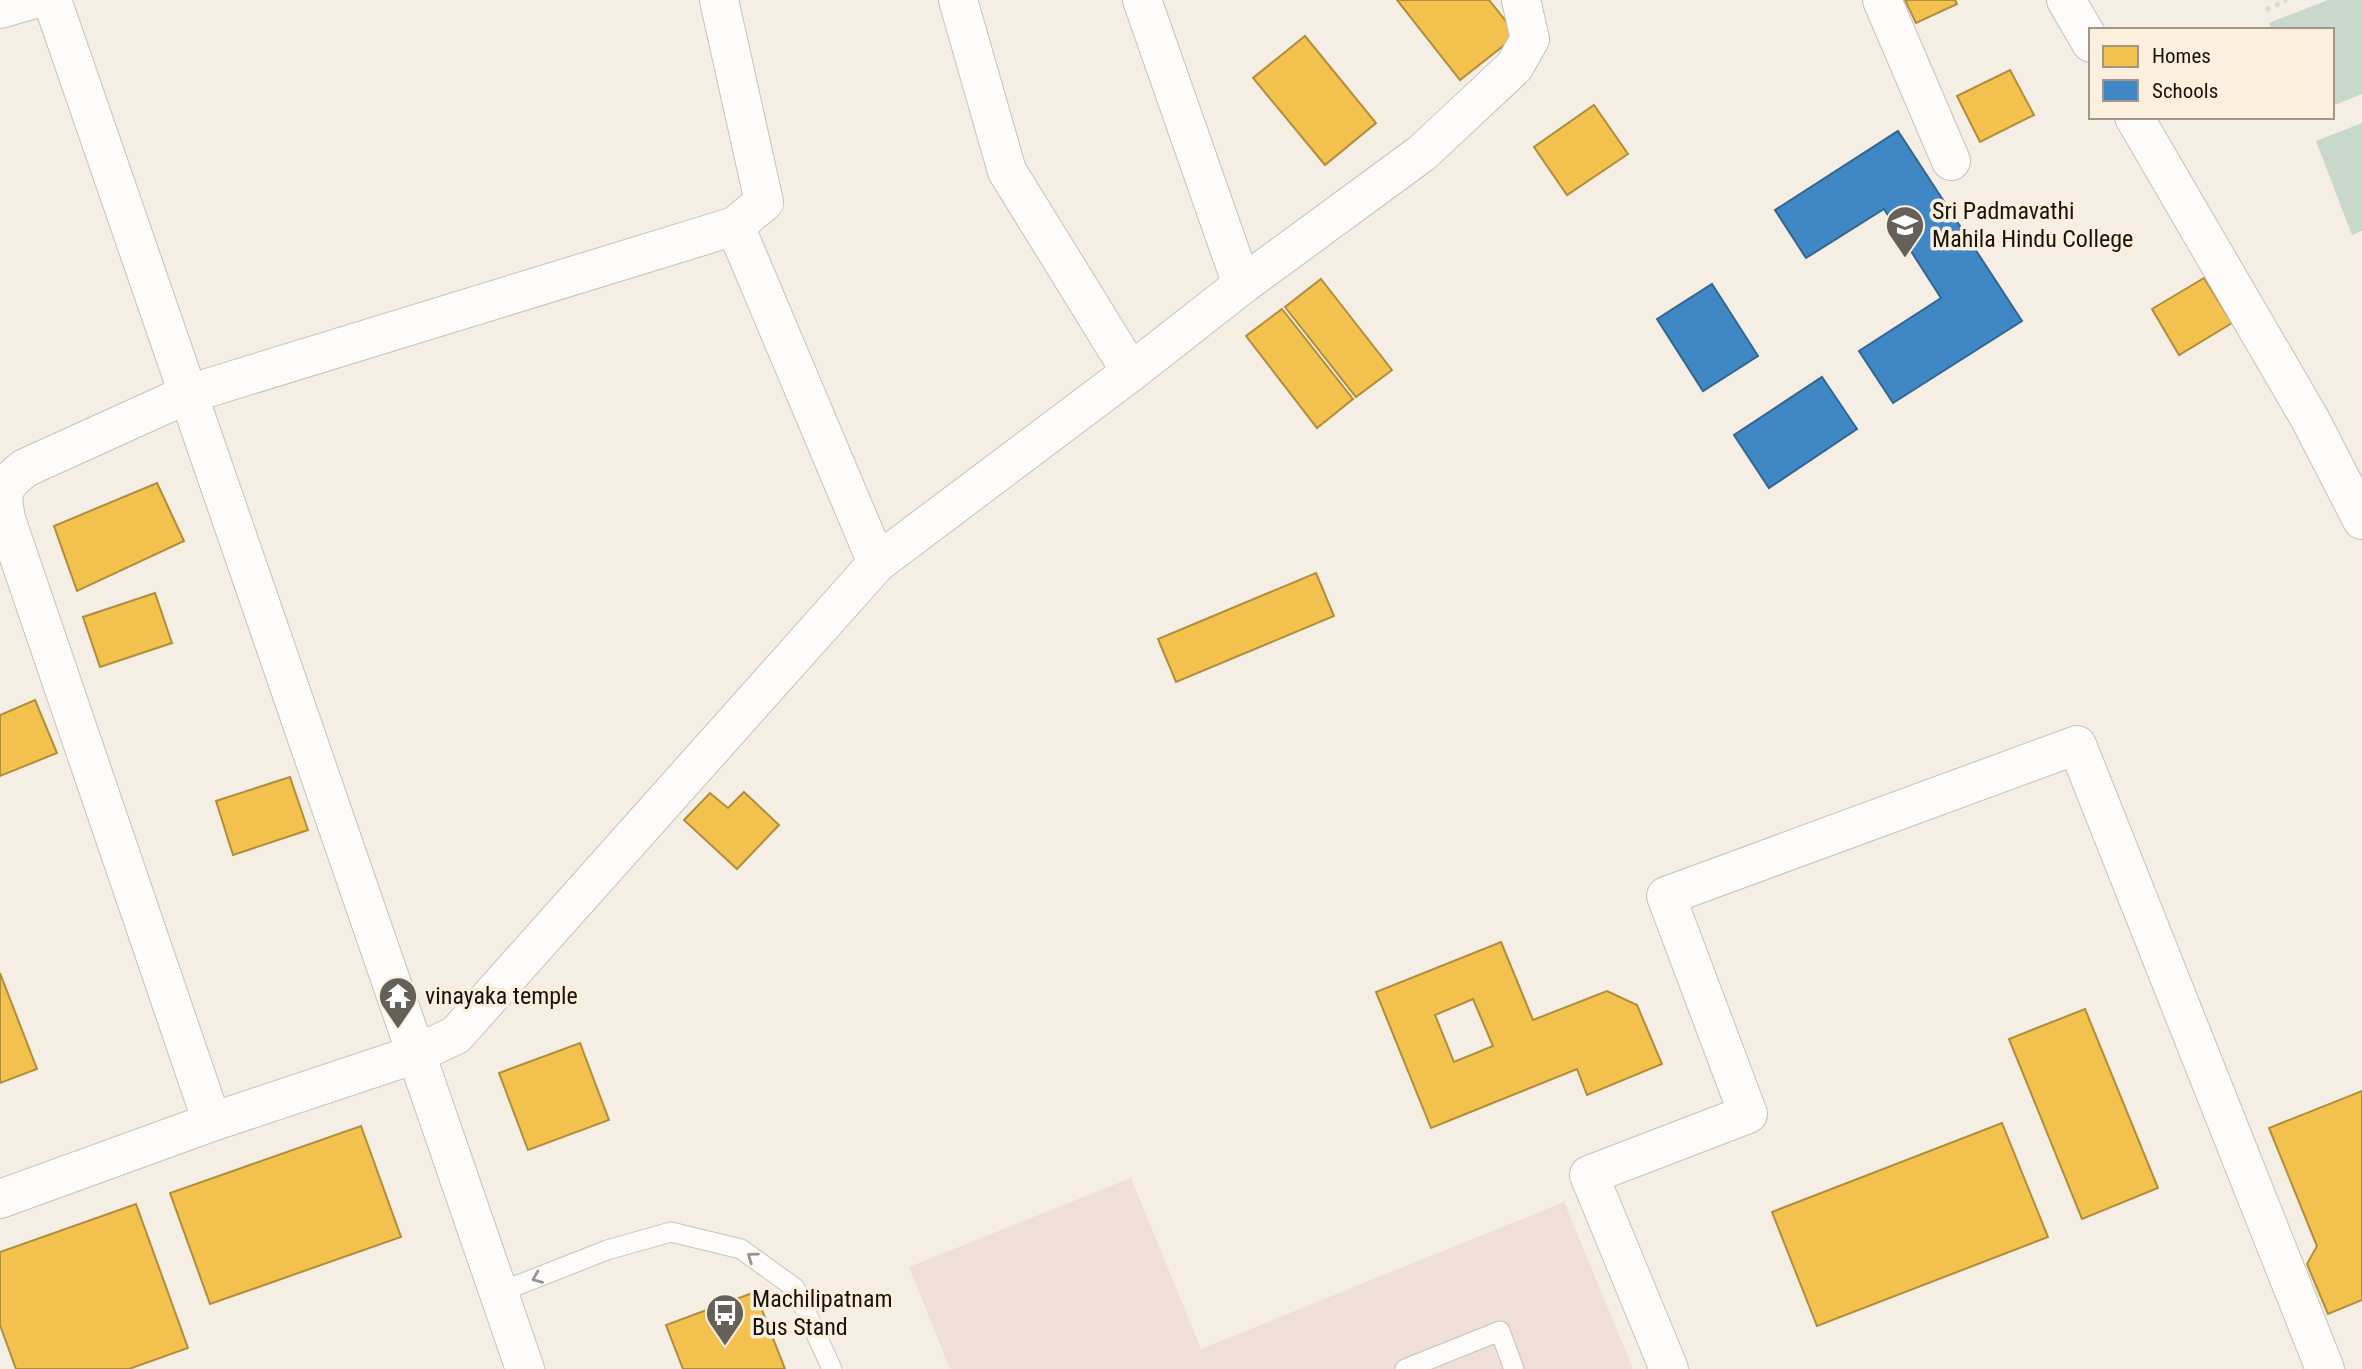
<svg xmlns="http://www.w3.org/2000/svg" width="2362" height="1369" font-family="'Roboto Condensed',sans-serif">
<style>
.industrial{fill:#efdfd6}
.green{fill:#c8d9cb}
.homes{fill:#f2c14e;stroke:#b08d3a;stroke-width:2;fill-rule:evenodd}
.schools{fill:#3f88c5;stroke:#33658e;stroke-width:2}
.lines{fill:none;stroke-linecap:round;stroke-linejoin:round}
.service-casing{stroke:#c6c0b9;stroke-width:21}
.minor-casing{stroke:#c6c0b9;stroke-width:40}
.path{stroke:#dbd9d6;stroke-width:4.5;stroke-dasharray:5 5;stroke-linecap:butt}
.service{stroke:#fefcfb;stroke-width:19}
.minor{stroke:#fefcfb;stroke-width:38}
.oneway{stroke:#96938f}
.labels{text-anchor:middle;dominant-baseline:central;stroke-width:7;stroke-linejoin:round;paint-order:stroke}
.poi-label{font-size:24px;fill:#17130c;stroke:#fcefdd;text-anchor:start}
</style>
<rect width="100%" height="100%" fill="#f5eee4"/>
<!-- industrial -->
<path class="industrial" d="M1131 1178 1201 1349 1564 1202 1633 1369H950L909 1267Z"/>
<!-- green -->
<g class="green">
<path d="M2328 0H2362V94L2332 106V30H2272L2269 23Z"/>
<path d="M2362 123V231L2352 235 2316 141Z"/>
</g>
<!-- homes -->
<g class="homes">
<path d="M1397 0H1489L1517 35 1460 80Z"/>
<path d="M1905 0H1955L1957 4 1916 23Z"/>
<path d="M1305 36 1376 123 1325 165 1253 78Z"/>
<path d="M2010 70 2034 115 1980 142 1957 96Z"/>
<path d="M1594 105 1628 154 1567 195 1534 147Z"/>
<path d="M2204 278 2232 323 2179 355 2152 309Z"/>
<path d="M1321 279 1392 370 1356 397 1285 307Z"/>
<path d="M1282 309 1353 399 1317 428 1246 336Z"/>
<path d="M157 483 184 541 77 591 54 526Z"/>
<path d="M1316 573 1334 616 1176 682 1158 639Z"/>
<path d="M155 593 172 643 100 667 83 617Z"/>
<path d="M35 700 57 753 0 776V715Z"/>
<path d="M290 777 308 830 233 855 216 801Z"/>
<path d="M744 792 779 825 737 869 684 820 710 793 728 808Z"/>
<path d="M1501 942 1533 1020 1607 991 1637 1005 1662 1064 1587 1095 1577 1069 1431 1128 1376 992ZM1473 999 1493 1046 1454 1062 1435 1015Z"/>
<path d="M0 973 37 1069 0 1083Z"/>
<path d="M2085 1009 2158 1188 2082 1219 2009 1039Z"/>
<path d="M580 1043 609 1120 528 1150 499 1073Z"/>
<path d="M2362 1091V1300L2328 1314 2307 1264 2317 1246 2269 1128Z"/>
<path d="M2002 1123 2048 1237 1817 1326 1772 1212Z"/>
<path d="M361 1126 401 1237 210 1304 170 1193Z"/>
<path d="M136 1204 188 1348 129 1369H16L0 1325V1252Z"/>
<path d="M755 1292 785 1369H683L666 1325Z"/>
</g>
<!-- schools -->
<g class="schools">
<path d="M1898 131 2022 321 1893 403 1859 351 1941 298 1884 209 1806 258 1775 210Z"/>
<path d="M1712 284 1758 356 1703 391 1657 319Z"/>
<path d="M1822 377 1857 429 1769 488 1734 435Z"/>
</g>
<g class="lines">
<!-- service casing -->
<g class="service-casing">
<g id="service">
<path d="M498 1293 607 1250 671 1232 741 1249 795 1288 832 1369"/>
<path d="M1405 1369 1500 1331 1514 1369"/>
</g>
</g>
<!-- minor casing -->
<g class="minor-casing">
<g id="minor">
<path d="M52 0 525 1369"/>
<path d="M719 0 764 202 735 226"/>
<path d="M958 0 1007 171 1131 372"/>
<path d="M1142 0 1242 285"/>
<path d="M1882 0 1951 161"/>
<path d="M2066 0 2091 43"/>
<path d="M0 9 31 0"/>
<path d="M2134 117 2310 419 2362 520"/>
<path d="M877 563 1131 372 1242 285 1422 153 1514 67 1530 39 1521 0"/>
<path d="M0 1199 212 1122 416 1054 456 1035 877 563 735 226 188 394 25 468C2 486 1 491 6 519L212 1122"/>
<path d="M1669 1369 1589 1175 1748 1114 1666 896 2077 745 2325 1369"/>
</g>
</g>
<!-- path -->
<path class="path" d="M2266 10 2287 0"/>
<!-- service -->
<use href="#service" class="service"/>
<!-- minor -->
<use href="#minor" class="minor"/>
</g>
<!-- one-way arrows -->
<defs><path id="oneway-chevron" d="M-2-3.5L2.5 0L-2 3.5" fill="none" stroke-width="1.6" stroke-linecap="round" stroke-linejoin="round" transform="scale(1.75)"/></defs>
<g class="oneway">
<use href="#oneway-chevron" transform="translate(752 1257) rotate(-144)"/>
<use href="#oneway-chevron" transform="translate(537 1278) rotate(158)"/>
</g>
<!-- icons -->
<defs>
<g id="university-pin" transform="scale(2.0125)"><path d="M0 17L-7.5 6A9.5 9.5 0 1 1 7.5 6Z" fill="#656058" stroke="#fcefdd"/><path d="M0-5L7-2L0 1L-7-2ZM-4 1L0 2.5L4 1V4Q0 6-4 4Z" fill="#fff"/></g>
<g id="temple-pin" transform="scale(2.0125)"><path d="M0 17L-7.5 6A9.5 9.5 0 1 1 7.5 6Z" fill="#656058" stroke="#fcefdd"/><path d="M0-6L5-2H3V0L6.5 2.5H4V6H1.5V3h-3V6H-4V2.5H-6.5L-3 0V-2H-5Z" fill="#fff"/></g>
<g id="bus-pin" transform="scale(2.0125)"><path d="M0 17L-7.5 6A9.5 9.5 0 1 1 7.5 6Z" fill="#656058" stroke="#fcefdd"/><path d="M-5-6H5V4H4V6H2V4H-2V6H-4V4H-5ZM-3.5-4V0h7V-4ZM-3.5 1.2v1.5H-2V1.2ZM2 1.2v1.5H3.5V1.2Z" fill="#fff"/></g>
</defs>
<g fill-rule="evenodd">
<use href="#university-pin" x="1905" y="225"/>
<use href="#temple-pin" x="398" y="996"/>
<use href="#bus-pin" x="725" y="1313"/>
</g>
<g class="labels">
<!-- poi labels -->
<g class="poi-label">
<text x="1932" y="211">Sri Padmavathi<tspan x="1932" dy="28">Mahila Hindu College</tspan></text>
<text x="425" y="996">vinayaka temple</text>
<text x="752" y="1299">Machilipatnam<tspan x="752" dy="28">Bus Stand</tspan></text>
</g>
</g>
<!-- legend -->
<rect x="2089" y="28" width="245" height="91" fill="#fcefdd" stroke="#a09789" stroke-width="2"/>
<rect x="2103" y="46" width="35" height="21" fill="#f2c14e" stroke="#a09789" stroke-width="2"/>
<text x="2152" y="63" font-size="21" fill="#17130c">Homes</text>
<rect x="2103" y="80" width="35" height="21" fill="#3f88c5" stroke="#a09789" stroke-width="2"/>
<text x="2152" y="98" font-size="21" fill="#17130c">Schools</text>
</svg>
